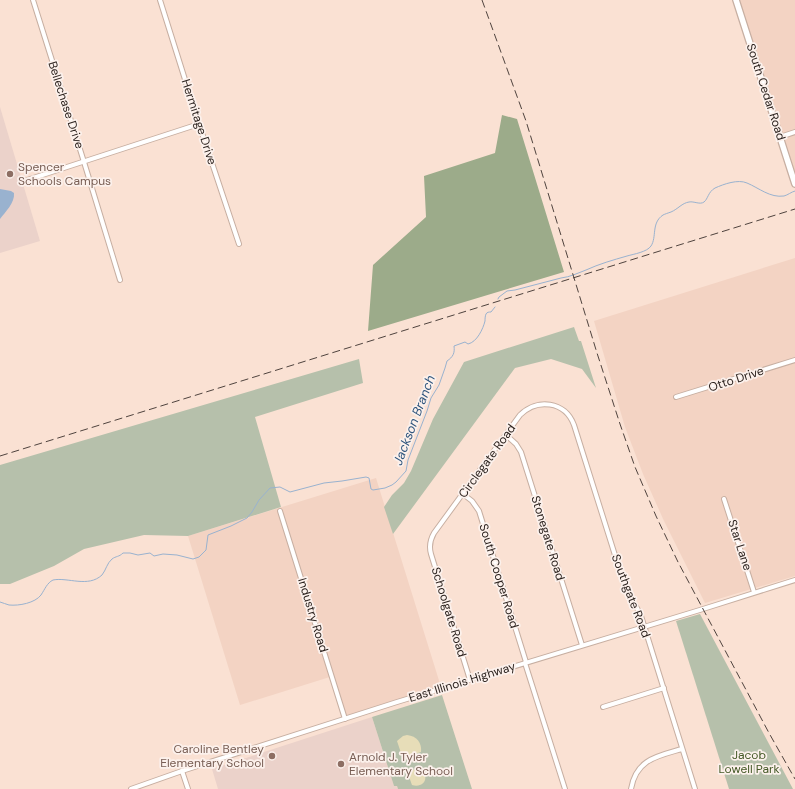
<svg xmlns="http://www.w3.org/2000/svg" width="795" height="789" font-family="'DM Sans',sans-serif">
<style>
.built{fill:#f3d3c3}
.education{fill:#ebd2ca}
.green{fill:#b6c0ab}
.forest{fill:#9cab8a}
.sand{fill:#e7ddb8}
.water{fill:#99b2cf}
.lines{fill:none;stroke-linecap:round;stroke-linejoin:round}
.stream{stroke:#99b2cf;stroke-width:1}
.minor-casing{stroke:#c7afa2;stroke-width:6}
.secondary-casing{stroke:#c7afa2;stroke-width:8}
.minor{stroke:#fff;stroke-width:4}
.secondary{stroke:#fff;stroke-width:5.5}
.rail{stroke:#4f433e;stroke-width:1;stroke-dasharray:8 4;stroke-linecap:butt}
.education-dot{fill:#8d6e63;stroke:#fcf1ec;stroke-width:1.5}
.labels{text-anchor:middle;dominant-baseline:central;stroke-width:3.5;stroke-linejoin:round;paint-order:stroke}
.street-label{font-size:12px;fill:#2c231f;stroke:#fcf1ec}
.education-label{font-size:12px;fill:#785e54;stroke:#fcf1ec;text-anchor:start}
.park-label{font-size:12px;fill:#445926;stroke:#fcf1ec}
.water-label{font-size:13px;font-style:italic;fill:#2f557d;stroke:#fcf1ec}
</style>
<rect width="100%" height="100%" fill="#fae1d3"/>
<!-- built -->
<g class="built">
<path d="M739 0H795V173Z"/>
<path d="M795 258V576L705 603 664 521 643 474 625 427 594 321Z"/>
<path d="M376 478 441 687 346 717 333 676 240 705 188 536Z"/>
</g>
<!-- education -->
<g class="education">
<path d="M0 107 40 241 0 253Z"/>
<path d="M372 717 394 786H397L398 789H218L212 769Z"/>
</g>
<!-- green -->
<g class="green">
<path d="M574 327 579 341H581L596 388 582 369 551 359 515 368 393 534 384 507 392 495 404 483 411 471 433 419 464 362Z"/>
<path d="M359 359 363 383 255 417 281 507 188 536 144 535 84 549 54 566 10 584H0V465Z"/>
<path d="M700 614 793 789H729L676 621Z"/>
<path d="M442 695 472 789H398L397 786H394L372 717Z"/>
</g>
<!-- forest -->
<path class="forest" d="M502 115 517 119 564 272 368 331 373 265 426 217 424 176 495 153Z"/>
<!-- sand -->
<g class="sand">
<path d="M407 735C417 736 422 743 421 752L406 757 402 756 397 741 403 736Z"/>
<path d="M417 768C431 773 426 789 412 785L408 774 409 772Z"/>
</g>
<!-- water -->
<path class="water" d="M0 189 11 191 14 193C15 203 5 212 0 219Z"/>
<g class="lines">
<!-- stream -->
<g class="stream">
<path d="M498 299 499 297 507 291 515 290 561 278C570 277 578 273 586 270 599 264 613 260 627 256 634 254 647 252 651 246 657 237 651 223 663 215 665 214 668 213 671 212 678 209 682 203 689 202 694 201 700 205 704 202 708 199 708 192 715 188 724 184 738 179 747 183 759 188 770 198 784 196 788 195 791 192 795 191"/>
<path d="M0 602C3 603 6 604 9 605 19 606 35 603 41 595 45 589 47 583 53 580 68 577 88 588 102 575 106 570 107 563 112 559 116 556 119 557 123 553H130L138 555 150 553 154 556 163 554 177 555 193 559 199 557 206 550 208 535 231 526 247 518 252 512 259 500 270 488 280 487 290 492 324 483 342 481 366 477 369 478 371 489 373 490 385 488 392 485 396 482 406 471 408 460 427 411 431 398 439 385 445 368 447 361C453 357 455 353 454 346L465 342 468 344C477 342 483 329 485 321 485 320 485 316 486 314 487 312 489 312 491 312L495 307"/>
</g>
<!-- minor casing -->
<g class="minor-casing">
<g id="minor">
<path d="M33 0 84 162 120 280"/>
<path d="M160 0 199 124 239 244"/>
<path d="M780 137 795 132"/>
<path d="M27 180 199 124"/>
<path d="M676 397 795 360"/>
<path d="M506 435 516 444 521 452 582 645"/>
<path d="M463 494 472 501 479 511 526 662"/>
<path d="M724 499 754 592"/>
<path d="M280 511 345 719"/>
<path d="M525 663 565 789"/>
<path d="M470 680 431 554C429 547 430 540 434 533L520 415C537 398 565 401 574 425L625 587C629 598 637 606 641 616L695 789"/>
<path d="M603 707 664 688"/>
<path d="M182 771 188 789"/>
<path d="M131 789 182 771 397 702 703 609 795 580"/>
<path d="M631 789C636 759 658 756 682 749"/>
</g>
</g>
<!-- secondary casing -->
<g class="secondary-casing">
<path id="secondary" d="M736 0 795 184"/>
</g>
<!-- minor -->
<use href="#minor" class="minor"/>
<!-- secondary -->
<use href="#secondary" class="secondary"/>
<!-- rail -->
<g class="rail">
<path d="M482 0 526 121 597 353 620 424 635 467 656 516 678 562 769 733 795 779"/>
<path d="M0 456 795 209"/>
</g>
</g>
<!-- markers -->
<g class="education-dot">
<circle cx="10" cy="174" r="4"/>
<circle cx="272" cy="756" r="4"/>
<circle cx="341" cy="764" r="4"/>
</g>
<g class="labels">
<!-- street labels -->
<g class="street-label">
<text transform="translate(766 92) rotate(72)">South Cedar Road</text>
<text transform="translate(66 105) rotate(72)">Bellechase Drive</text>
<text transform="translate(199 122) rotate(72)">Hermitage Drive</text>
<text transform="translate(736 379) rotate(-18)">Otto Drive</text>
<text transform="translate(487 461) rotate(-54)">Circlegate Road</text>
<text transform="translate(548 538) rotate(73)">Stonegate Road</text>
<text transform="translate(740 545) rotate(72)">Star Lane</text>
<text transform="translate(499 576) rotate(73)">South Cooper Road</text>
<text transform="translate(631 596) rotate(69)">Southgate Road</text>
<text transform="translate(449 612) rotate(73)">Schoolgate Road</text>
<text transform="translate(313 615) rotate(73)">Industry Road</text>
<text transform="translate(462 682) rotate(-17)">East Illinois Highway</text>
</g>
<!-- education labels -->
<g class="education-label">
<text x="18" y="167">Spencer<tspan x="18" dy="14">Schools Campus</tspan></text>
<text x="264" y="749" text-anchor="end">Caroline Bentley<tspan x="264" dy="14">Elementary School</tspan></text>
<text x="349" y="757">Arnold J. Tyler<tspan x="349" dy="14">Elementary School</tspan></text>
</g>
<!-- park labels -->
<g class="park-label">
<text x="749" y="755">Jacob<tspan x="749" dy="14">Lowell Park</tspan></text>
</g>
<!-- water labels -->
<g class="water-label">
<text transform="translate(414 420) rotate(-69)">Jackson Branch</text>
</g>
</g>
</svg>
